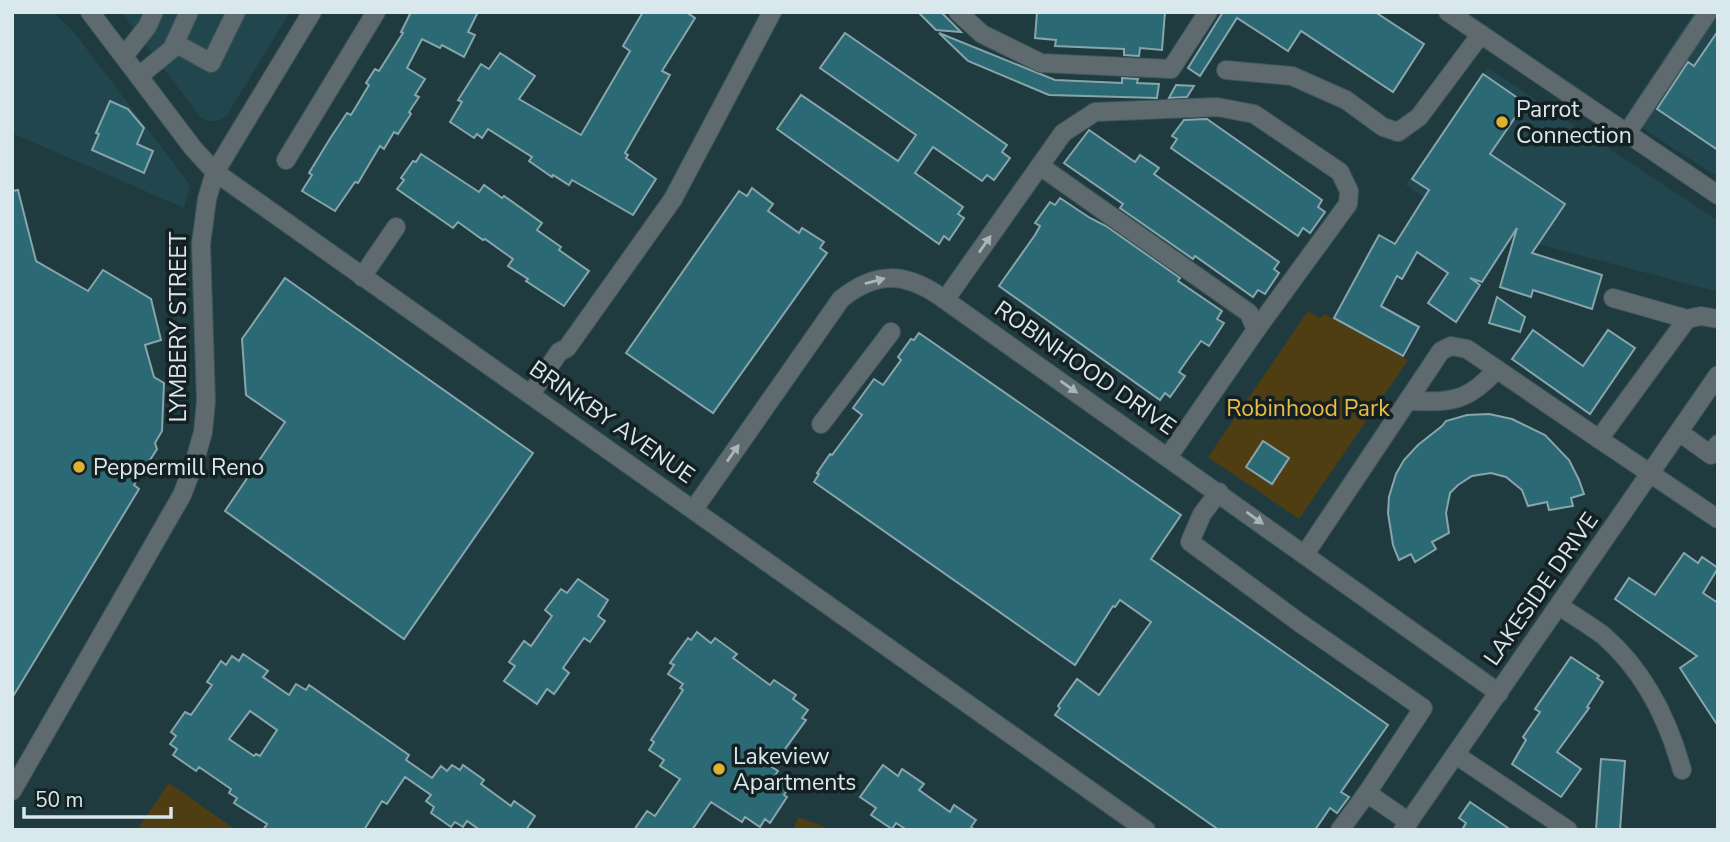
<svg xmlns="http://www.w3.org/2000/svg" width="1730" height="842" font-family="'Nunito Sans',sans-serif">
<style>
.built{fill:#21464d}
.green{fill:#4e3e12}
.building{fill:#2b6974;stroke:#87a5ab;stroke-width:2;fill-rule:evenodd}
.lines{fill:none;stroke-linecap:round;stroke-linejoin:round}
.minor-casing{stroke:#3d575c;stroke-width:20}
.minor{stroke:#5e6a6d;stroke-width:18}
.oneway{fill:#a8b6b9}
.poi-dot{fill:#dcb233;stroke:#142022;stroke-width:2.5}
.labels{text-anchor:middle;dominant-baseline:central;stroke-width:7;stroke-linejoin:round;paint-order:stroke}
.poi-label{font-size:23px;fill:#d9e8ec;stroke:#142022;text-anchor:start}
.street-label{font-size:23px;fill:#d9e8ec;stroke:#142022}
.park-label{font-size:23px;fill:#e6bd49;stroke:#142022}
</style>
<rect width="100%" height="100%" fill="#1f3b40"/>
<!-- built -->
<g class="built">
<path d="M12 12H53L73 31 190 185 184 208 12 133Z"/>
<path d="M121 12H290L227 115 218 121H208L200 117Z"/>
<path d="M1694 12H1718V177L1625 117Z"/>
<path d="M1488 68 1718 221V292L1545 246 1477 235 1406 185Z"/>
</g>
<!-- green -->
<g class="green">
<path d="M1308 311 1320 318 1324 314 1408 360 1299 519 1208 457Z"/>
<path d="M169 783 236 830H137Z"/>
<path d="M798 817 823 826 825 830H793Z"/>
</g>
<!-- building -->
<g class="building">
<path d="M411 12H478L468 32 475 35 464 57 442 45 440 48 422 39 407 68 425 79 415 95 419 97 409 112 411 114 398 134 394 132 384 149 380 146 358 183 355 182 335 211 302 191 312 175 309 173 331 137 347 113 351 115 369 85 366 83 375 69 379 71 403 33 401 32Z"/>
<path d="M643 12H686L695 18 662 71 670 75 625 153 628 155 626 158 656 179 633 215 572 180 569 185 553 175 552 177 529 161 532 157 488 129 482 138 477 134 474 138 450 122 462 102 458 100 481 64 489 69 500 53 535 76 519 99 581 135 630 51 623 46Z"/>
<path d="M918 12H941L961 32 936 30Z"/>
<path d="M1037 12H1165L1162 50 1140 48 1139 56 1124 55V49L1055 46 1056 40 1035 38Z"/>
<path d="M1223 12H1375L1424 44 1393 92 1301 31 1288 51 1237 18 1200 76 1188 68Z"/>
<path d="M1718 31V150L1657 109 1688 62 1694 66Z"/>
<path d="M845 33 1007 145 1002 152 1010 158 994 180 987 175 982 181 933 147 915 173 963 207 958 214 964 218 949 240 944 236 939 244 777 129 801 95 898 161 916 135 820 68Z"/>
<path d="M939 33 1055 80 1122 83V78L1138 79 1137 83 1159 84 1157 98 1049 95 968 61Z"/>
<path d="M1483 74 1525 103 1490 154 1565 204 1532 253 1602 275 1592 309 1533 290 1531 297 1500 287 1517 228 1482 282 1470 278 1480 285 1456 322 1428 303 1448 273 1417 252 1402 279 1397 276 1381 306 1419 327 1403 356 1334 318 1379 235 1395 244 1429 190 1412 179Z"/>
<path d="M1176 85 1194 86 1187 97 1169 98Z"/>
<path d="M110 101 128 109 144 128 137 144 153 151 144 173 92 150 99 134 96 133Z"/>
<path d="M1207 119 1322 200 1318 207 1325 212 1310 233 1303 228 1298 236 1171 148 1177 139 1172 136 1184 120Z"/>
<path d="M1089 130 1135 162 1140 155 1159 168 1154 174 1279 262 1274 269 1279 273 1265 294 1258 290 1253 297 1195 256 1193 259 1120 208 1123 204 1064 163Z"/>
<path d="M421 154 479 192 484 185 502 198 504 196 542 223 537 230 561 247 559 250 589 271 564 306 526 281 528 279 508 266 513 259 485 239 483 240 458 222 453 228 397 189 404 180 401 178 413 161 416 162Z"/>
<path d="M752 188 773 204 768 211 799 233 802 228 824 242 820 248 827 253 713 413 626 353 739 191 747 196Z"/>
<path d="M18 190 36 261 88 291 103 270 151 299 161 340 145 345 154 377 164 383 162 431 155 443 157 449 134 485 139 489 12 698V191Z"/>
<path d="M1060 198 1090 218 1106 226 1180 278 1178 281 1222 311 1217 319 1224 323 1209 346 1201 341 1188 359 1179 372 1185 376 1170 397 1165 393 1160 400 999 286 1035 235 1040 226 1035 223 1050 202 1055 205Z"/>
<path d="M285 278 533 453 404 639 225 511 285 422 246 395 242 339Z"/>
<path d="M1497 297 1525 317 1520 332 1489 323Z"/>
<path d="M1533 330 1583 366 1608 330 1635 348 1590 414 1512 359Z"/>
<path d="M919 333 1181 515 1151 559 1388 725 1341 792 1349 797 1337 813 1330 808 1315 830H1219L1055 715 1060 708 1058 706 1077 679 1099 695 1151 622 1120 600 1115 607 1113 606 1075 665 814 482 819 474 817 473 830 454 832 455 862 415 853 408 874 379 883 385 901 360 898 357 911 339 914 340Z"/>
<path d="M1489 414 1512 419 1545 435 1569 460 1579 480 1584 494 1571 498 1573 506 1549 510 1547 502 1528 506 1522 490 1506 477 1491 473 1472 476 1458 485 1450 493 1446 513 1449 533 1432 542 1436 549 1415 562 1411 554 1399 560 1393 545 1388 513 1389 497 1396 474 1404 460 1418 445 1442 426 1446 421 1467 415Z"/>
<path d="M1263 441 1289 458 1272 484 1246 467Z"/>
<path d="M1684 553 1698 563 1702 557 1718 568 1703 593 1718 603V726L1680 668 1697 656 1615 599 1629 578 1655 595Z"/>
<path d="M578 579 608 600 598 616 605 621 590 642 584 638 563 668 569 673 554 694 547 689 537 704 504 681 515 666 509 662 524 641 531 646 552 616 545 610 561 589 567 593Z"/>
<path d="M697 632 711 643 715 638 737 654 733 658 770 685 774 680 796 695 793 699 808 710 802 718 806 720 772 767 778 771 774 777 789 787 784 795 787 797 770 823 765 819 760 827 745 817 742 822 711 802 692 830H634L647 811 655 816 680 779 660 766 664 760 649 750 654 742 651 740 683 690 680 688 683 684 668 674 674 665 670 663 688 638 691 640Z"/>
<path d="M243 654 268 671 263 677 289 695 296 684 306 690 309 685 409 755 406 760 432 778 441 766 447 771 452 765 460 770 463 765 484 780 481 784 511 806 514 801 535 816 526 830H480L467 821 463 827 455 822 451 827 431 813 434 807 426 801 431 795 405 777 387 804 382 801 364 830H263L267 824 234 803 237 798 229 793 231 789 199 767 196 771 173 755 177 749 170 744 176 736 171 732 185 712 191 715 212 685 207 682 221 661 226 665 232 656 239 661ZM250 711 277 730 260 756 256 754 254 756 229 739Z"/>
<path d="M1571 657 1599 676 1597 678 1603 682 1587 707 1589 708 1557 752 1581 769 1561 797 1512 764 1526 740 1523 737 1540 712 1535 709Z"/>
<path d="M1601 759 1625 761 1620 830H1596Z"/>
<path d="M883 765 898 776 902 769 924 784 919 790 950 812 954 805 976 820 971 827 975 830H907L896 823 892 829 871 815 876 808 860 797Z"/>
<path d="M1470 802 1511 830H1462L1466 823 1459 818Z"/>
</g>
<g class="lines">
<!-- minor casing -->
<g class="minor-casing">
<g id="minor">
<path d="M90 12 193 148 215 172 1146 830"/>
<path d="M958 12 982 34 1041 63 1171 69 1208 12"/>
<path d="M1448 12 1718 195"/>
<path d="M175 43 211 63 236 12"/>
<path d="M124 56 147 27 154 12"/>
<path d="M1226 70 1292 76 1346 100 1383 127 1398 132 1419 117 1481 34"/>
<path d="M139 76 172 49 189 12"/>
<path d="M1627 133 1708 12"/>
<path d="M286 160 376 12"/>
<path d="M1040 166 1249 313 1256 330 1168 457"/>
<path d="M362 277 396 227"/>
<path d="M1613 298 1687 319"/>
<path d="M945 300 1063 133 1095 112 1217 107 1254 114 1340 172 1349 191 1348 204 1256 330"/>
<path d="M1718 319 1701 316 1687 319 1599 439 1718 519"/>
<path d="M531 394 559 352 567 348 673 199 772 12"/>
<path d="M1408 401C1451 402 1467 403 1497 369"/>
<path d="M821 424 891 332"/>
<path d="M1679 432 1711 455 1718 444"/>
<path d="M1219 492 1202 514 1190 542 1300 623 1423 708 1367 793 1409 822"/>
<path d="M694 509 841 299C876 271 904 272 941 297L1499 693"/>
<path d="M1305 554 1441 351 1451 346 1467 349 1599 439"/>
<path d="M1559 606C1574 616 1590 625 1604 636 1644 671 1668 719 1682 770"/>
<path d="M1456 755 1568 830"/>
<path d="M12 791 182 495 194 464 203 432 206 401 201 244 207 199 215 172 312 12"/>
<path d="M1340 830 1367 793"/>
<path d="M1403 830 1718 375"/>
</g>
</g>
<!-- minor -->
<use href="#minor" class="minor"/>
</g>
<!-- one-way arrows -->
<defs><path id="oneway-solid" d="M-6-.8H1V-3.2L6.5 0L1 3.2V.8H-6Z" transform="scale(1.75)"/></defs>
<g class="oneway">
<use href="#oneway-solid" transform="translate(985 244) rotate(-55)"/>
<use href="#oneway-solid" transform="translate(875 281) rotate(-15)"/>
<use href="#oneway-solid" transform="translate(1069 387) rotate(35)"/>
<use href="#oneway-solid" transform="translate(733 453) rotate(-55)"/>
<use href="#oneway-solid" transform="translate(1255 518) rotate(36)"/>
</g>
<!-- markers -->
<g class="poi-dot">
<circle cx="1502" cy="122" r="7"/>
<circle cx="79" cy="467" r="7"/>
<circle cx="719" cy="769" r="7"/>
</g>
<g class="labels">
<!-- poi labels -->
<g class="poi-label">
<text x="1516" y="109">Parrot<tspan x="1516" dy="26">Connection</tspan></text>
<text x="93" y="467">Peppermill Reno</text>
<text x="733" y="756">Lakeview<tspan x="733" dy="26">Apartments</tspan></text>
</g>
<!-- street labels -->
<g class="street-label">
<text transform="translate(178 327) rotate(-90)">LYMBERY STREET</text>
<text transform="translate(1085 368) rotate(35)">ROBINHOOD DRIVE</text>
<text transform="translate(612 422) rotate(35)">BRINKBY AVENUE</text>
<text transform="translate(1541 589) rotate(-55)">LAKESIDE DRIVE</text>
</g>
<!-- park labels -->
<g class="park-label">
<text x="1308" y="408">Robinhood Park</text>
</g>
</g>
<!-- border -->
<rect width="1730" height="842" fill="none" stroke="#d9e8ec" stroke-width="28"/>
<!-- scale -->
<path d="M24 807v10h147v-10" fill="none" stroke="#d9e8ec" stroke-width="3.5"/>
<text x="35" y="807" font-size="21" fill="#d9e8ec" stroke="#142022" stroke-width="5" paint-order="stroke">50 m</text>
</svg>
